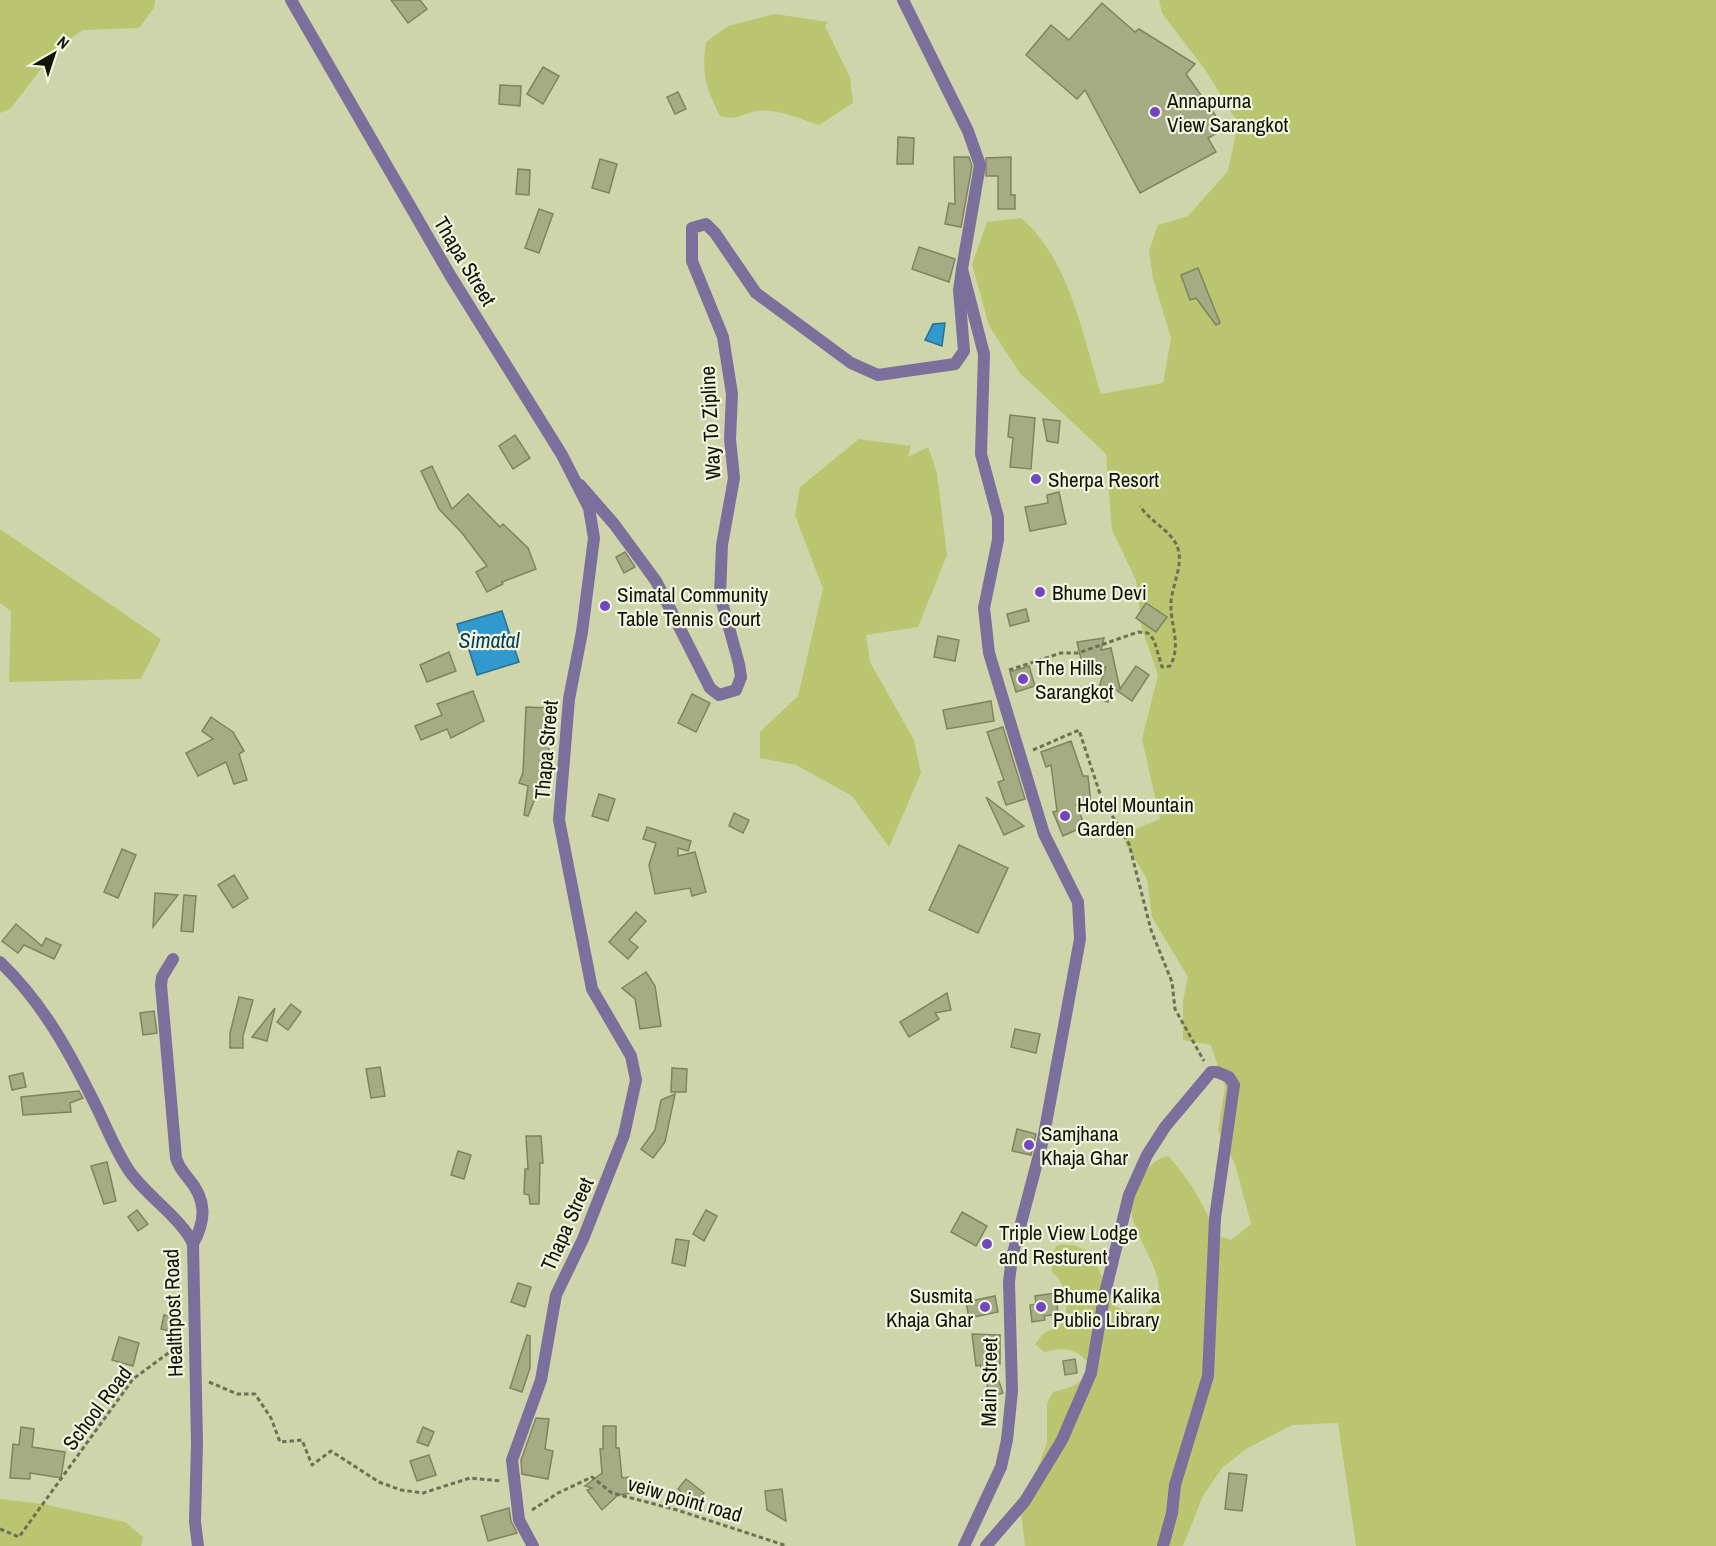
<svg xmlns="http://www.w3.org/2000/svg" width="1716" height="1546" font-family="'Archivo Narrow',sans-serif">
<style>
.green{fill:#bac570}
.water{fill:#3199cd;stroke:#287191;stroke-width:1.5}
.building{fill:#a5ab82;stroke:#7e845d;stroke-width:1.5}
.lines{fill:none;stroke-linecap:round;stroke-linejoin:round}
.path{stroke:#6c7054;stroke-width:3;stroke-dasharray:4.5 3;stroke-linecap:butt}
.minor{stroke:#7b709c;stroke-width:12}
.tertiary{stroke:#7b709c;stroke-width:12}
.poi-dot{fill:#7047bf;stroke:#f0f4df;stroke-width:2}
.labels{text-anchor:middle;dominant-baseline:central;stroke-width:4.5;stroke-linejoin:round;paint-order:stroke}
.poi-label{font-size:21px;fill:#121405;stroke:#f0f4df;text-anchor:start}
.street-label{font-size:21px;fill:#121405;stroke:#f0f4df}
.water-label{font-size:22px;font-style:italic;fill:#003d58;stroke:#f0f4df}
</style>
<rect width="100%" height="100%" fill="#cfd5ab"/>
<!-- green -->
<g class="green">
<path d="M0 0H155L154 8 139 28 83 30 59 46 10 109 0 113Z"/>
<path d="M1159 0H1716V1546H1356L1338 1423 1292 1425 1246 1449 1222 1468 1203 1496 1183 1546H1025L1021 1512 1047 1443V1403L1053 1392C1072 1387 1084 1385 1089 1365 1078 1347 1064 1347 1044 1352L1035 1344 1043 1334 1066 1321C1066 1301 1068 1285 1052 1272L1051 1259 1056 1246C1096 1236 1101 1281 1115 1306L1141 1317C1187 1289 1129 1241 1131 1204 1131 1196 1138 1187 1141 1179 1148 1166 1154 1160 1168 1156 1193 1183 1202 1203 1217 1235L1231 1240 1251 1224 1235 1164 1218 1130 1225 1087 1211 1045 1183 1040V1001L1188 977 1152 917 1147 879 1125 843 1131 831 1160 819 1142 739 1158 675 1142 629 1136 580 1112 530 1106 454 1020 373 989 326 972 264 987 222 1021 218C1070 260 1082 334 1101 394L1163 383 1171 338 1153 278 1149 251 1158 225 1188 216 1228 171 1238 123 1206 71 1162 13Z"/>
<path d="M775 14 828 22 825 26 850 77 853 103 819 125C800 119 777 108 757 111 742 114 736 121 720 116 706 88 701 73 706 42L728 26Z"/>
<path d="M859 439 911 446 908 457 928 447 937 473 947 555 918 627 866 635 870 662 914 740 921 773 889 847 852 796 796 765 760 758V732L798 696 823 589 795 515 800 487Z"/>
<path d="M0 529 161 639 141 679 9 682 11 611 0 603Z"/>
<path d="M0 1499 43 1504 125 1522 143 1537 141 1546H0Z"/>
</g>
<!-- water -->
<g class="water">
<path d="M945 323 942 346 925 340 933 324Z"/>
<path d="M502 611 519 662 477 675 464 634 460 635 457 624Z"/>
</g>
<!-- building -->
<g class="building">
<path d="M391 0H420L427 9 408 23Z"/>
<path d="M1102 3 1135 32 1139 29 1195 64 1186 74 1225 129 1208 138 1216 152 1140 193 1085 90 1077 99 1026 55 1051 25 1069 40Z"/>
<path d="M543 67 559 76 543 104 527 94Z"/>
<path d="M500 85 521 86 520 106 499 104Z"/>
<path d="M678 92 686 109 675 114 667 97Z"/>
<path d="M898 137 914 138 913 164H897Z"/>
<path d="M954 157H969L972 166 961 227 945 224 949 203 955 204Z"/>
<path d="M1011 157V195H1015V209H998V176H986V158Z"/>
<path d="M600 159 617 164 609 193 592 188Z"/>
<path d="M518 169 530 170 529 195 516 194Z"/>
<path d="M539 209 553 214 539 253 525 248Z"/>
<path d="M919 247 955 259 949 282 912 269Z"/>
<path d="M1198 268 1220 323 1216 325 1196 298 1190 300 1181 275Z"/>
<path d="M1010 415 1035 418 1031 469 1010 467 1013 438 1008 437Z"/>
<path d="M1043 419 1060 421 1058 443 1047 441Z"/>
<path d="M515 435 530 458 513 469 499 446Z"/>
<path d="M432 466 452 509 468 494 500 527 503 524 528 548 536 569 502 582 503 584 487 592 476 572 487 566 462 533 439 509 421 471Z"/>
<path d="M1059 492 1066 524 1030 531 1025 507 1048 503 1047 495Z"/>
<path d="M625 552 635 567 624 573 616 557Z"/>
<path d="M1146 603 1167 617 1156 632 1136 618Z"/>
<path d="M1026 609 1029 621 1010 626 1007 614Z"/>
<path d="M938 636 959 640 955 661 934 657Z"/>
<path d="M1104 638 1101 650 1111 648 1120 689 1136 666 1149 675 1132 701 1113 688 1108 702 1095 698 1106 667 1084 672 1077 642Z"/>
<path d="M449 652 456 671 427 682 420 665Z"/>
<path d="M1029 666 1035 686 1016 692 1010 672Z"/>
<path d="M473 691 484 721 451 738 447 729 421 740 415 726 442 715 437 704Z"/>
<path d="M692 694 710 703 696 732 678 723Z"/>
<path d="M991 701 994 721 947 729 943 710Z"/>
<path d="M526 707 551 708 548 766 528 816 524 815 528 786 519 783 523 772Z"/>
<path d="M211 717 233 732 244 751 239 754 247 780 234 784 226 762 198 776 186 753 213 739 202 731Z"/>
<path d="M1003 727 1025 799 1006 805 998 782 1004 780 987 732Z"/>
<path d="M1071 741 1083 776H1088L1091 804 1076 805 1085 826 1063 836 1053 812 1057 811 1051 765 1046 767 1041 752Z"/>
<path d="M599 794 615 799 608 821 592 816Z"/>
<path d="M986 797 1024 826 1004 835Z"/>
<path d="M734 813 749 820 743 833 729 826Z"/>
<path d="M647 827 691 841 688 851 678 848V856L695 852 706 892 692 896 690 888 655 894 649 865 656 843 643 839Z"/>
<path d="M959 845 1008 868 978 933 929 910Z"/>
<path d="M122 849 136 855 118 898 104 892Z"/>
<path d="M234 875 248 898 233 908 218 885Z"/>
<path d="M155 893 178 895 153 927Z"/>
<path d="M184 895 196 896 193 932 181 931Z"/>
<path d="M636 912 646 921 629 940 638 947 628 959 609 942Z"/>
<path d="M16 924 42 946 46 938 61 945 54 959 24 945 18 953 2 941Z"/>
<path d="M646 972 655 986 661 1026 640 1029 635 999 622 988Z"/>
<path d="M947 993 951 1010 935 1013 939 1019 909 1037 900 1022Z"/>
<path d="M239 997 253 1000 243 1036V1048H230V1033Z"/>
<path d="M291 1004 301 1012 288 1030 277 1022Z"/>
<path d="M275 1008 267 1041 252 1037Z"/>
<path d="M154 1011 157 1033 143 1035 140 1013Z"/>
<path d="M1015 1029 1040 1034 1036 1053 1011 1047Z"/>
<path d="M380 1067 385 1096 371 1098 366 1069Z"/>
<path d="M672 1068 687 1069 686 1092H671Z"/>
<path d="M23 1073 26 1087 12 1090 9 1076Z"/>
<path d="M79 1091 83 1098 70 1103 71 1112 23 1115 21 1097Z"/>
<path d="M675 1094 665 1142 653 1158 641 1149 655 1130 661 1100Z"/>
<path d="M1017 1129 1036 1134 1031 1155 1012 1151Z"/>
<path d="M526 1136H541L543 1163H540L539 1204H530L529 1195 524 1194 525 1169H528Z"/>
<path d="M458 1151 471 1155 464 1179 451 1175Z"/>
<path d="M107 1162 116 1201 104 1204 91 1166Z"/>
<path d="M137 1210 148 1224 138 1231 128 1217Z"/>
<path d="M706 1210 717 1216 704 1241 693 1234Z"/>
<path d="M962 1212 987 1226 976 1246 951 1232Z"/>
<path d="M676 1239 689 1241 685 1266 672 1263Z"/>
<path d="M518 1283 531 1287 525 1307 511 1302Z"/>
<path d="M1056 1293 1058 1314 1044 1316 1045 1320 1032 1322 1030 1305 1036 1304 1035 1296Z"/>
<path d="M995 1296 998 1312 969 1318 966 1302Z"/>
<path d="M164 1315 179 1318 176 1332 161 1329Z"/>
<path d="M972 1334 1000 1335V1364H993L1003 1393 991 1397 980 1365 976 1366Z"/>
<path d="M527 1335 530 1336V1368L522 1392 510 1388Z"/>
<path d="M119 1337 139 1343 133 1366 112 1360Z"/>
<path d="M1075 1359 1077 1373 1065 1375 1063 1361Z"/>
<path d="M536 1418 549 1419 545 1449 553 1451 548 1479 522 1474 521 1460Z"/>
<path d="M603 1426H616V1448H619L622 1478 629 1477 631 1493 618 1495 602 1510 587 1490 592 1488 585 1486 602 1473 600 1449H603Z"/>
<path d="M21 1427 34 1429 32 1447 65 1452 61 1478 30 1473V1479L10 1478 13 1444 19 1445Z"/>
<path d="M423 1427 434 1432 428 1446 417 1442Z"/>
<path d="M429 1455 436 1475 417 1481 410 1461Z"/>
<path d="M1229 1473 1247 1475 1242 1511 1225 1509Z"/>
<path d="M686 1479 704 1493 695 1503 678 1489Z"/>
<path d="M782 1489 786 1521 767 1510 765 1491Z"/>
<path d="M509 1508 511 1521 517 1533 488 1541 481 1516Z"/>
</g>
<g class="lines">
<!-- path -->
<g class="path">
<path d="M1009 670 1061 653H1078L1138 632 1148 633 1154 640 1162 667 1170 666C1182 645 1170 625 1171 603 1172 582 1188 559 1173 539 1164 527 1149 520 1140 506"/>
<path d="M1033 750 1079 730 1101 797 1129 844 1151 930 1172 982 1175 1009 1204 1061"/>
<path d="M209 1382 237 1394H255L271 1418 280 1442 302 1440 312 1465 331 1451 379 1482 401 1490 423 1493 470 1478 501 1481"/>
<path d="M532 1510 558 1493 592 1477 612 1493 677 1510 787 1546"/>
<path d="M0 1529 19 1537 133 1379 182 1343"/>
</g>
<!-- minor -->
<g class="minor">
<path d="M580 485 614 524 656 581 710 688 719 695 736 690 741 677 739 664 720 595 722 545 734 478 730 439 732 394 723 337 692 261V228L706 224 715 233 756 293 851 363 878 375 955 364 964 351 959 290 962 269"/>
<path d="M173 959 162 977 161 985 176 1158C179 1168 182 1170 188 1178 207 1200 206 1220 193 1244"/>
<path d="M0 962C43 1003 70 1053 96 1106 107 1128 116 1152 130 1172 146 1195 184 1221 193 1244L197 1443 195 1522 198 1546"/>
<path d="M986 1546 1025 1501 1062 1440 1091 1373 1104 1297 1129 1195 1147 1155 1165 1127 1211 1072H1217L1229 1077 1234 1085 1215 1218 1208 1376 1175 1485 1172 1513 1163 1546"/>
</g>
<!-- tertiary -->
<g class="tertiary">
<path d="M291 0 450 275 562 455 589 508 594 538 582 632 569 699 559 820 592 989 631 1056 636 1080 624 1135 583 1239 556 1295 541 1380 512 1460 519 1520 533 1546"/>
<path d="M903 0 968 131 980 165 962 269 984 354 981 454 998 517V540L984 608 989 653 1044 834 1078 902 1080 939 1043 1140 1012 1257 1009 1282 1012 1391 1007 1440 1001 1467 964 1546"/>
</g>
</g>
<!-- markers -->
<g class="poi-dot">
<circle cx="1155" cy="112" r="6"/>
<circle cx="1036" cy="479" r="6"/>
<circle cx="1040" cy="592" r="6"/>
<circle cx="605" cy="606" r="6"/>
<circle cx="1023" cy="679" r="6"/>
<circle cx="1065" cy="816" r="6"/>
<circle cx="1029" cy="1145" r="6"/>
<circle cx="987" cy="1244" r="6"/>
<circle cx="985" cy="1307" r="6"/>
<circle cx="1041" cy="1307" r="6"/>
</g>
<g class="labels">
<!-- poi labels -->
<g class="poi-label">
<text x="1167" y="100">Annapurna<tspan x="1167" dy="24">View Sarangkot</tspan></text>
<text x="1048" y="479">Sherpa Resort</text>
<text x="1052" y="592">Bhume Devi</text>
<text x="617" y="594">Simatal Community<tspan x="617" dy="24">Table Tennis Court</tspan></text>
<text x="1035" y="667">The Hills<tspan x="1035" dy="24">Sarangkot</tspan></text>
<text x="1077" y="804">Hotel Mountain<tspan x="1077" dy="24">Garden</tspan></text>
<text x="1041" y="1133">Samjhana<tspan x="1041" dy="24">Khaja Ghar</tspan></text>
<text x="999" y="1232">Triple View Lodge<tspan x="999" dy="24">and Resturent</tspan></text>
<text x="973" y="1295" text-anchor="end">Susmita<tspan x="973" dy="24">Khaja Ghar</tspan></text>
<text x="1053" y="1295">Bhume Kalika<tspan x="1053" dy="24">Public Library</tspan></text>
</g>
<!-- street labels -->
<g class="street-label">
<text transform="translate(465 261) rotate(59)">Thapa Street</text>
<text transform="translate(710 423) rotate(-93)">Way To Zipline</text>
<text transform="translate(546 750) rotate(-85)">Thapa Street</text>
<text transform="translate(567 1224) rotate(-66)">Thapa Street</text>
<text transform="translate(173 1313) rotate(-92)">Healthpost Road</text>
<text transform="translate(989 1382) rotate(-89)">Main Street</text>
<text transform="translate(97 1408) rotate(-53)">School Road</text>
<text transform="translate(685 1499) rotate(16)">veiw point road</text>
</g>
<!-- water labels -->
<g class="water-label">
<text x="489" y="640">Simatal</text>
</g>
</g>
<!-- north arrow -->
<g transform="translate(54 54) rotate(39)" stroke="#f0f4df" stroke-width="4.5" paint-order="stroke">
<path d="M0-4.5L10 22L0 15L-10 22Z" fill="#121405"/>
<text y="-9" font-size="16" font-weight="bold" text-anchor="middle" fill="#121405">N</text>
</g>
</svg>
